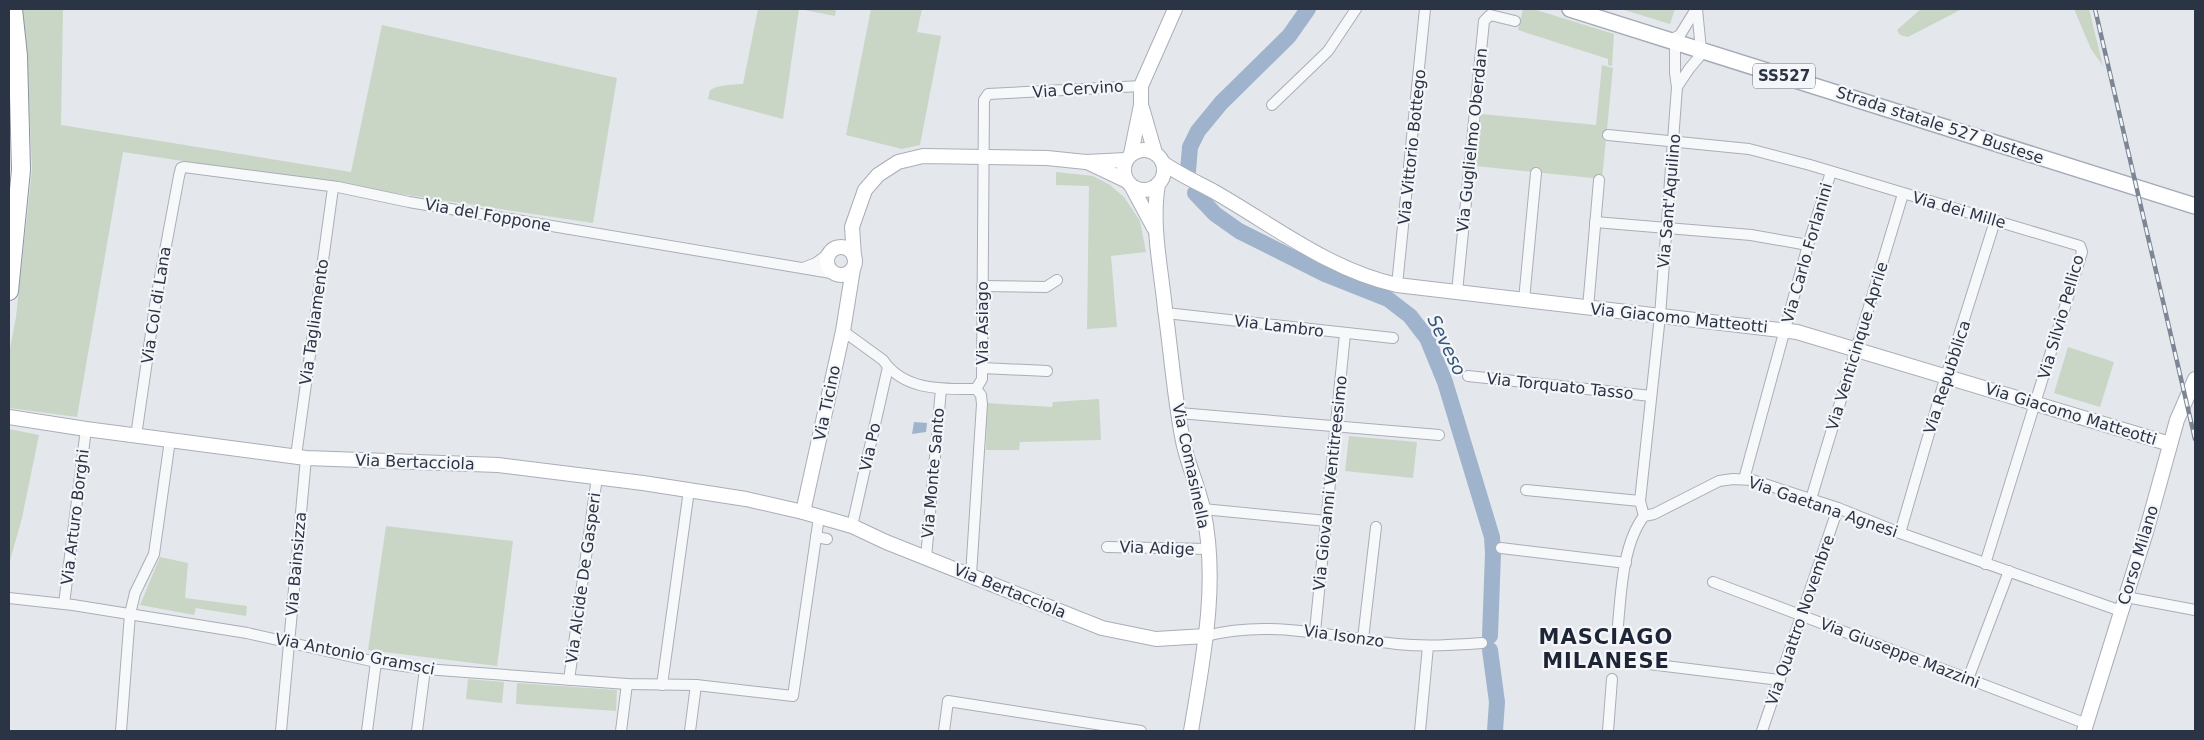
<svg xmlns="http://www.w3.org/2000/svg" width="2204" height="740" font-family="'DejaVu Sans',sans-serif">
<style>
.green{fill:#c9d6c5}
.water{fill:#9fb4cc}
.lines{fill:none;stroke-linecap:round;stroke-linejoin:round}
.river{stroke:#9fb4cc;stroke-width:16}
.street-casing{stroke:#a9aeb7;stroke-width:12}
.secondary-casing{stroke:#a9aeb7;stroke-width:16}
.primary-casing{stroke:#a3abb8;stroke-width:18}
.highway-casing{stroke:#8b94a3;stroke-width:20}
.street{stroke:#f7f8fa;stroke-width:10}
.secondary{stroke:#fff;stroke-width:14}
.primary{stroke:#fff;stroke-width:15}
.highway{stroke:#fff;stroke-width:18}
.rail-casing{stroke:#7d8696;stroke-width:4.5}
.rail{stroke:#f4f6f9;stroke-width:2.5;stroke-dasharray:8;stroke-linecap:butt}
.labels{text-anchor:middle;dominant-baseline:central;stroke-width:4.5;stroke-linejoin:round;paint-order:stroke}
.shield{fill:#f4f6f9;stroke:#676e7b;stroke-width:1}
.shield-label{font-size:15px;font-weight:bold;fill:#2b3445}
.street-label{font-size:16px;fill:#2b3445;stroke:#f4f6f9}
.water-label{font-size:18px;font-style:italic;fill:#34527a;stroke:#f4f6f9}
.district-label{font-size:21px;font-weight:bold;letter-spacing:1px;fill:#1d2536;stroke:#f4f6f9}
</style>
<rect width="100%" height="100%" fill="#e4e7ec"/>
<!-- green -->
<g class="green">
<path d="M22 9H63L61 125 351 172 382 25 617 78 593 223 123 152 77 417 9 408V354L16 317 32 170 27 55Z"/>
<path d="M758 9H836L835 16 799 9 783 119 708 99 710 90C721 84 731 85 743 84Z"/>
<path d="M871 9H922L917 32 941 36 920 145 902 149 846 135Z"/>
<path d="M1523 9H1533L1614 34 1612 66 1608 65V59L1518 30Z"/>
<path d="M1621 9H1675L1670 24Z"/>
<path d="M1921 9H1962L1908 37 1900 35 1897 30Z"/>
<path d="M2074 9H2089L2103 66 2091 49Z"/>
<path d="M1602 65 1613 68 1602 179 1476 166 1481 114 1596 125Z"/>
<path d="M1056 172 1093 176 1110 185 1124 197 1140 221 1146 252 1111 256 1117 327 1087 329 1089 186 1056 185Z"/>
<path d="M2068 347 2114 362 2100 407 2054 393Z"/>
<path d="M1099 399 1101 440 1020 442 1019 450H986L987 403 1052 407 1053 402Z"/>
<path d="M9 429 39 435 22 518 9 564Z"/>
<path d="M1349 436 1417 442 1413 478 1345 471Z"/>
<path d="M386 526 513 541 497 666 368 650Z"/>
<path d="M160 557 188 563 185 598 247 606 246 616 196 608 194 615 140 605Z"/>
<path d="M468 679 504 682 502 703 466 699Z"/>
<path d="M517 683 617 690 616 711 516 704Z"/>
</g>
<!-- water -->
<path class="water" d="M914 422 927 423 926 432 912 434Z"/>
<g class="lines">
<!-- river -->
<g class="river">
<path d="M1188 171 1190 147 1198 131 1221 103 1289 36 1308 9"/>
<path d="M1195 193 1215 214 1239 231 1325 274 1388 299 1410 316 1427 338 1445 382 1492 537 1493 553 1490 636"/>
<path d="M1490 650 1497 702 1495 731"/>
</g>
<!-- street casing -->
<g class="street-casing">
<g id="street">
<path d="M1697 9 1701 50"/>
<path d="M1670 40 1680 35 1696 9"/>
<path d="M1677 87 1689 69 1704 51"/>
<path d="M1272 105 1328 51 1356 9"/>
<path d="M1608 135 1749 149 1810 165 2080 246 2082 252 1985 564"/>
<path d="M1595 222 1751 235 1808 245"/>
<path d="M803 268 816 263 828 254"/>
<path d="M1397 285 1425 9"/>
<path d="M982 286 1046 287 1057 280"/>
<path d="M1457 292 1484 21 1490 15 1515 21"/>
<path d="M1524 300 1536 173"/>
<path d="M1588 308 1599 180"/>
<path d="M1166 313 1393 338"/>
<path d="M843 331 883 360C904 391 942 389 976 389"/>
<path d="M982 368 1047 371"/>
<path d="M1468 376 1651 396"/>
<path d="M976 389 982 379 984 100 988 94 1141 86"/>
<path d="M1179 413 1439 435"/>
<path d="M136 436 156 299 179 176 181 168 184 167 338 187 409 202 831 273"/>
<path d="M296 456 333 188"/>
<path d="M1744 479 1808 245 1831 172"/>
<path d="M1526 490 1640 501"/>
<path d="M1811 499 1903 194"/>
<path d="M1203 509 1327 521"/>
<path d="M1644 516 1640 501 1660 316 1677 87 1675 73V42"/>
<path d="M852 526 888 367"/>
<path d="M1900 533 1942 389 1995 221"/>
<path d="M816 537 827 539"/>
<path d="M1107 547 1208 549"/>
<path d="M1501 548 1626 563"/>
<path d="M926 558 941 389"/>
<path d="M971 575 982 404 981 395 976 389"/>
<path d="M1713 582 2087 724"/>
<path d="M2126 597 2195 610"/>
<path d="M9 598 73 605 247 633 376 662 425 669 627 684 696 685 793 696 819 517"/>
<path d="M64 604 86 429"/>
<path d="M1315 631 1345 334"/>
<path d="M1617 635C1621 599 1621 546 1644 516L1654 514 1719 481 1733 479 1752 480 1838 508 1900 533 2121 611"/>
<path d="M1206 636C1270 619 1333 637 1397 644 1426 647 1454 645 1482 643"/>
<path d="M1363 639 1376 527"/>
<path d="M1616 660 1780 680"/>
<path d="M1968 679 2009 571"/>
<path d="M569 680 597 477"/>
<path d="M662 685 689 490"/>
<path d="M121 731 130 614 135 593 154 554 170 440"/>
<path d="M281 731 306 458"/>
<path d="M367 731 376 662"/>
<path d="M417 731 425 669"/>
<path d="M621 731 627 684"/>
<path d="M690 731 696 685"/>
<path d="M944 731 948 701 1141 731"/>
<path d="M1420 731 1428 646"/>
<path d="M1608 731 1612 679"/>
<path d="M1762 731 1838 508"/>
</g>
</g>
<!-- secondary casing -->
<g class="secondary-casing">
<g id="secondary">
<path d="M1142 108 1155 153"/>
<circle cx="1144" cy="170" r="20"/>
<path d="M1131 154 1141 105V86L1175 9"/>
<path d="M1087 162 1127 181"/>
<path d="M1163 163C1179 174 1196 182 1213 191 1273 225 1329 270 1397 285L1797 332 2170 444"/>
<path d="M1158 184C1151 225 1161 268 1165 309 1171 351 1174 394 1182 436 1186 461 1198 485 1203 509 1219 582 1203 659 1191 731"/>
<path d="M1132 187 1154 228"/>
<circle cx="841" cy="261" r="14"/>
<path d="M854 256 852 227 865 190 878 175 898 162 923 156 1047 158 1086 162 1126 160"/>
<path d="M9 417 86 429 306 458 498 465 643 483 746 499 803 512 852 526 886 542 1102 628 1156 639 1206 636"/>
<path d="M803 512 843 331 853 269"/>
<path d="M2084 731 2146 532 2177 420 2195 379"/>
</g>
</g>
<!-- primary casing -->
<g class="primary-casing">
<path id="primary" d="M1570 9 2195 206"/>
</g>
<!-- highway casing -->
<g class="highway-casing">
<path id="highway" d="M9 291 21 170 18 56 13 9"/>
</g>
<!-- street -->
<use href="#street" class="street"/>
<!-- secondary -->
<use href="#secondary" class="secondary"/>
<!-- primary -->
<use href="#primary" class="primary"/>
<!-- highway -->
<use href="#highway" class="highway"/>
<!-- rail casing -->
<g class="rail-casing">
<path id="rail" d="M2095 9 2195 439"/>
</g>
<!-- rail -->
<use href="#rail" class="rail"/>
</g>
<g class="labels">
<!-- shield labels -->
<rect class="shield" x="1753" y="63.5" width="62" height="25" rx="4"/>
<g class="shield-label">
<text x="1784" y="76">SS527</text>
</g>
<!-- street labels -->
<g class="street-label">
<text transform="translate(1078 89) rotate(-4)">Via Cervino</text>
<text transform="translate(1940 125) rotate(18)">Strada statale 527 Bustese</text>
<text transform="translate(1472 140) rotate(-84)">Via Guglielmo Oberdan</text>
<text transform="translate(1412 147) rotate(-84)">Via Vittorio Bottego</text>
<text transform="translate(1669 201) rotate(-85)">Via Sant'Aquilino</text>
<text transform="translate(1959 210) rotate(16)">Via dei Mille</text>
<text transform="translate(488 215) rotate(10)">Via del Foppone</text>
<text transform="translate(1807 253) rotate(-74)">Via Carlo Forlanini</text>
<text transform="translate(156 305) rotate(-81)">Via Col di Lana</text>
<text transform="translate(2061 317) rotate(-74)">Via Silvio Pellico</text>
<text transform="translate(1679 318) rotate(6)">Via Giacomo Matteotti</text>
<text transform="translate(314 322) rotate(-82)">Via Tagliamento</text>
<text transform="translate(982 323) rotate(-90)">Via Asiago</text>
<text transform="translate(1279 326) rotate(7)">Via Lambro</text>
<text transform="translate(1857 346) rotate(-73)">Via Venticinque Aprile</text>
<text transform="translate(1947 377) rotate(-72)">Via Repubblica</text>
<text transform="translate(1560 386) rotate(6)">Via Torquato Tasso</text>
<text transform="translate(827 403) rotate(-78)">Via Ticino</text>
<text transform="translate(2071 414) rotate(17)">Via Giacomo Matteotti</text>
<text transform="translate(870 447) rotate(-78)">Via Po</text>
<text transform="translate(415 462) rotate(2)">Via Bertacciola</text>
<text transform="translate(1191 466) rotate(78)">Via Comasinella</text>
<text transform="translate(933 473) rotate(-85)">Via Monte Santo</text>
<text transform="translate(1330 483) rotate(-84)">Via Giovanni Ventitreesimo</text>
<text transform="translate(1823 507) rotate(19)">Via Gaetana Agnesi</text>
<text transform="translate(75 517) rotate(-83)">Via Arturo Borghi</text>
<text transform="translate(1157 548) rotate(2)">Via Adige</text>
<text transform="translate(2138 555) rotate(-73)">Corso Milano</text>
<text transform="translate(296 564) rotate(-85)">Via Bainsizza</text>
<text transform="translate(583 578) rotate(-82)">Via Alcide De Gasperi</text>
<text transform="translate(1010 591) rotate(22)">Via Bertacciola</text>
<text transform="translate(1800 620) rotate(-71)">Via Quattro Novembre</text>
<text transform="translate(1344 636) rotate(8)">Via Isonzo</text>
<text transform="translate(1900 653) rotate(21)">Via Giuseppe Mazzini</text>
<text transform="translate(355 654) rotate(11)">Via Antonio Gramsci</text>
</g>
<!-- water labels -->
<g class="water-label">
<text transform="translate(1447 345) rotate(64)">Seveso</text>
</g>
<!-- district labels -->
<g class="district-label">
<text x="1606" y="637">MASCIAGO<tspan x="1606" dy="24">MILANESE</tspan></text>
</g>
</g>
<!-- border -->
<rect width="2204" height="740" fill="none" stroke="#2b3445" stroke-width="20"/>
</svg>
